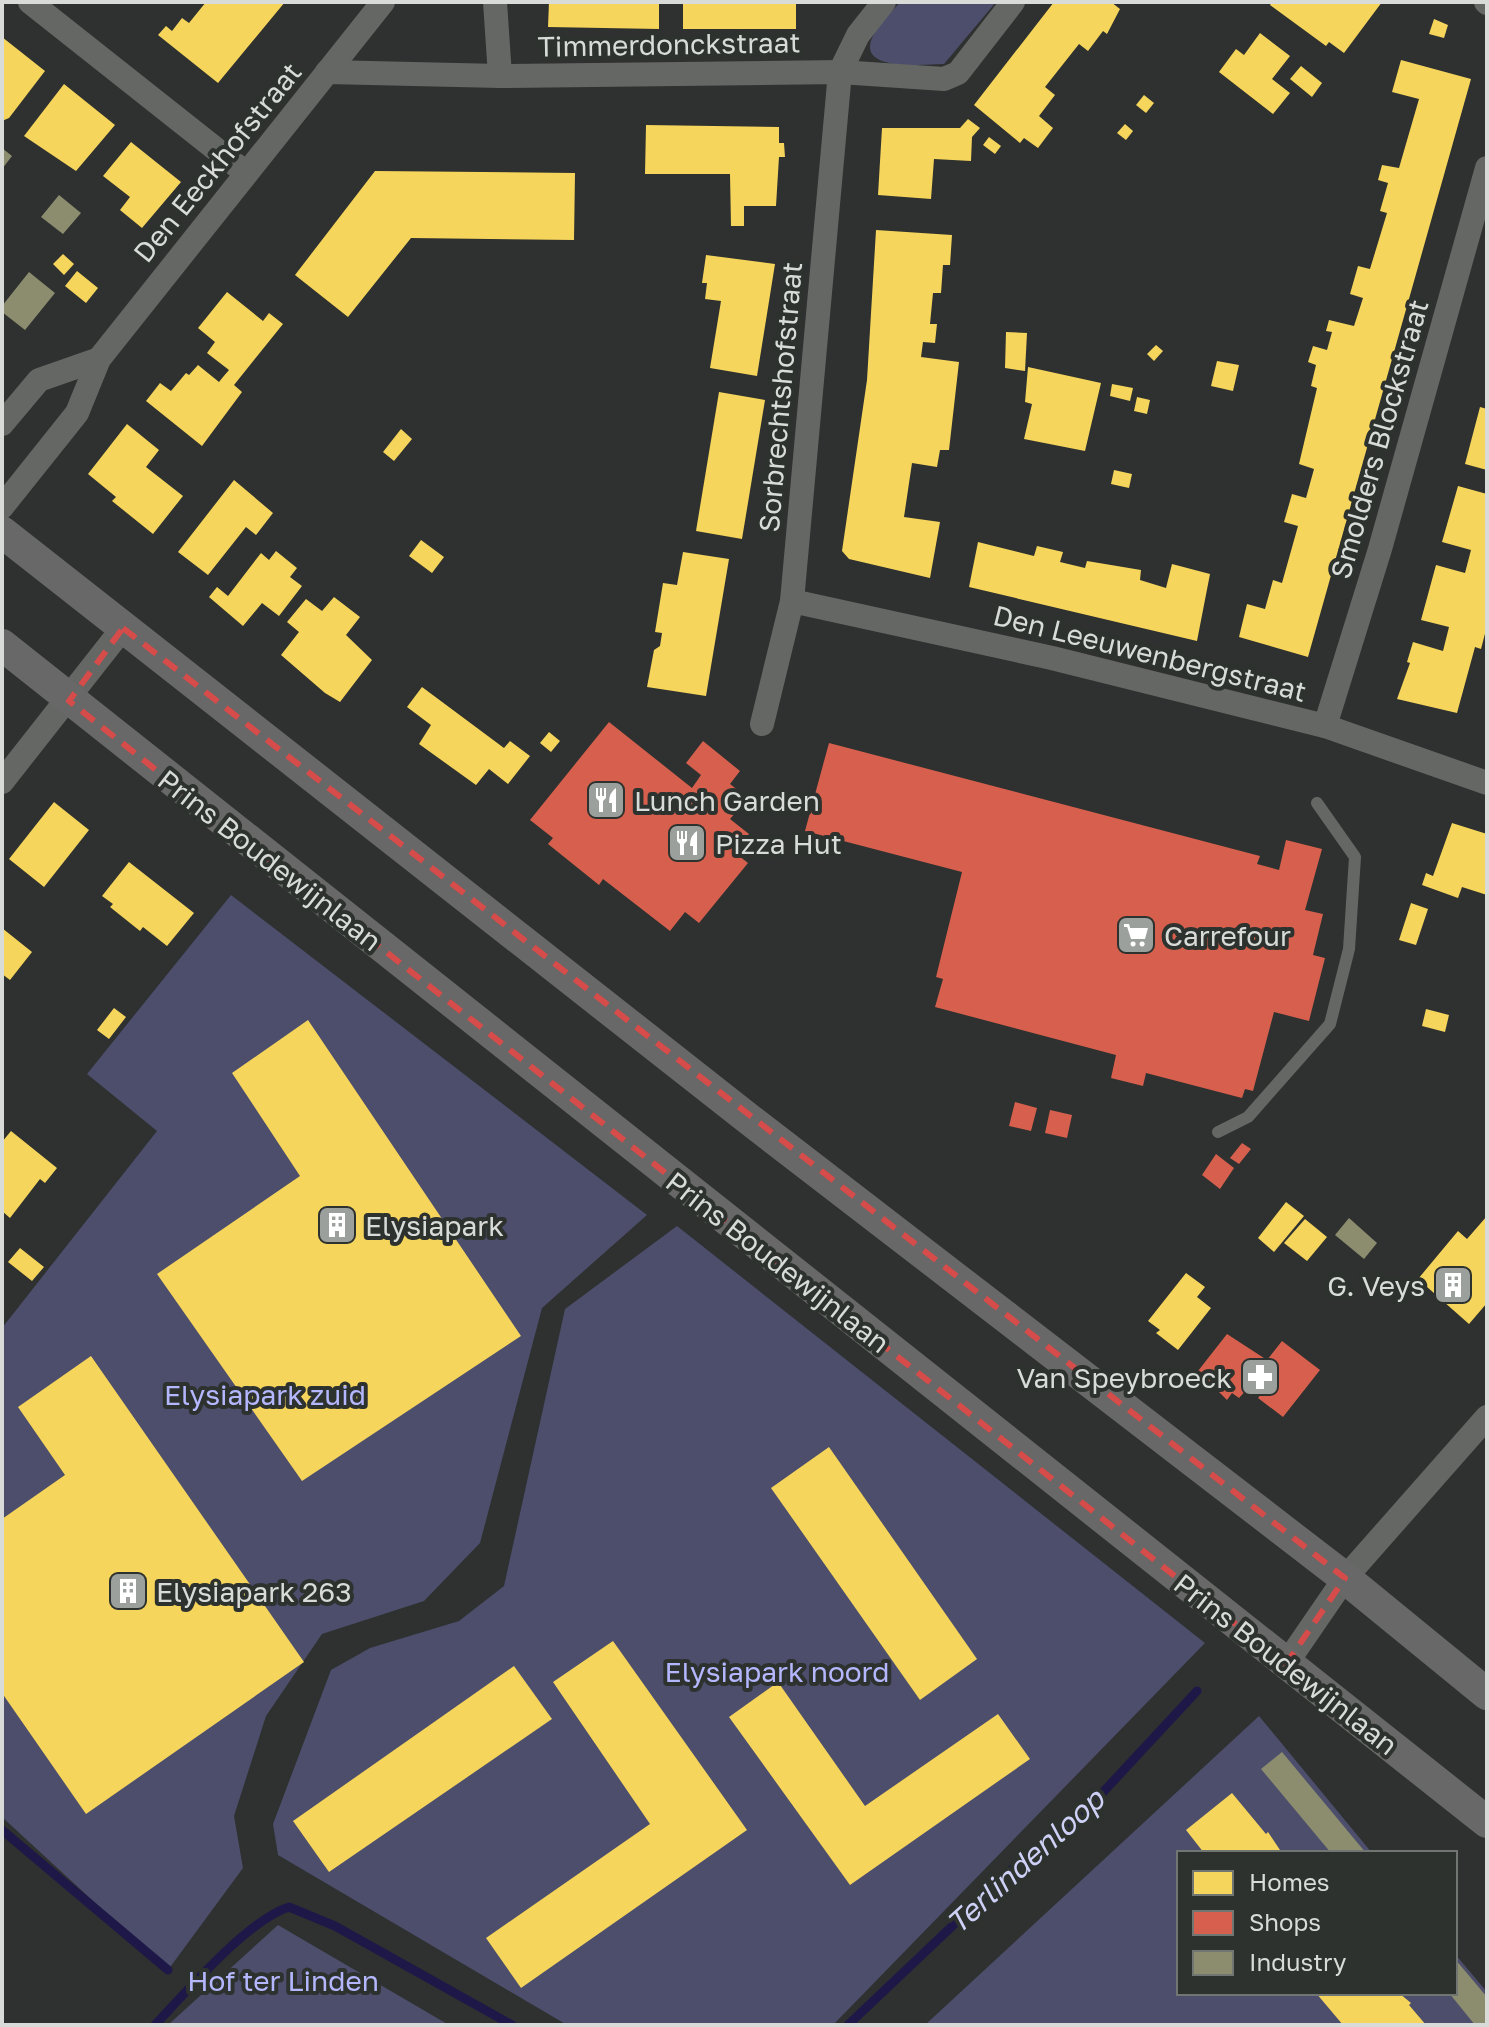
<svg xmlns="http://www.w3.org/2000/svg" width="1489" height="2027" font-family="'Golos Text',sans-serif">
<style>
.green{fill:#4c4e6c}
.homes{fill:#f6d55c}
.shops{fill:#d6604d}
.industry{fill:#8c8c6e}
.lines{fill:none;stroke-linecap:round;stroke-linejoin:round}
.stream{stroke:#1e1848;stroke-width:9}
.service{stroke:#656765;stroke-width:12}
.minor{stroke:#656765;stroke-width:24}
.secondary{stroke:#676867;stroke-width:32}
.marked{fill:none;stroke:#d64c4b;stroke-width:6;stroke-dasharray:16 10;stroke-linejoin:round}
.labels{text-anchor:middle;dominant-baseline:central;stroke-width:8;stroke-linejoin:round;paint-order:stroke}
.street-label{font-size:28px;fill:#d8dbd8;stroke:#2d322e}
.poi-label{font-size:28px;fill:#d8dbd8;stroke:#2d322e;text-anchor:start}
.park-label{font-size:28px;fill:#b4b7fd;stroke:#2d322e}
.water-label{font-size:30px;font-style:italic;fill:#ced1f5;stroke:#2d322e}
</style>
<rect width="100%" height="100%" fill="#2e312f"/>
<!-- green -->
<g class="green">
<path d="M900 2H996L944 64C928 64 857 73 872 38 877 26 891 13 900 2Z"/>
<path d="M231 895 647 1215 542 1308 480 1543 424 1601 322 1634 266 1716 234 1816 243 1868 168 1970 2 1817V1328L157 1131 87 1074Z"/>
<path d="M677 1226 1205 1643 833 2025H567L278 1855 273 1824 331 1670 370 1648 459 1621 504 1586 565 1309Z"/>
<path d="M1259 1716 1372 1853H1179V1993H1455V1954L1487 1992V2025H925Z"/>
<path d="M278 1925 449 2025H168Z"/>
</g>
<!-- homes -->
<g class="homes">
<path d="M206 2H285L218 83 158 35 166 26 172 31 182 18 189 23Z"/>
<path d="M549 2H659V29L548 27Z"/>
<rect x="683" y="2" width="113" height="27"/>
<path d="M1054 2H1111L1120 9 1107 34 1103 31 1088 51 1079 44 1045 87 1055 95 1039 116 1053 128 1038 148 1024 138 1020 143 974 105Z"/>
<path d="M1272 2H1382L1344 53 1329 42 1326 46 1270 5Z"/>
<path d="M1434 19 1448 25 1444 38 1429 34Z"/>
<path d="M1260 33 1290 56 1272 79 1290 93 1273 114 1219 72 1236 49 1244 55Z"/>
<path d="M2 37 45 71 9 118 2 121Z"/>
<path d="M1401 60 1471 79 1308 657 1239 637 1247 604 1265 609 1273 580 1282 583 1298 526 1284 522 1292 494 1306 498 1314 469 1299 464 1317 388 1311 386 1316 365 1308 362 1313 346 1327 350 1332 332 1326 331 1329 320 1354 326 1363 298 1350 294 1358 266 1370 269 1387 213 1380 211 1388 183 1378 180 1382 165 1399 168 1419 99 1392 92Z"/>
<path d="M1301 66 1322 83 1312 97 1290 79Z"/>
<path d="M64 84 115 125 76 171 24 136Z"/>
<path d="M1144 95 1154 103 1146 113 1136 105Z"/>
<path d="M968 119 980 128 972 137 971 161 934 159 931 199 878 195 882 128H960Z"/>
<path d="M1125 124 1133 131 1126 140 1117 133Z"/>
<path d="M646 125 779 127V143H784L785 157H779L776 206H744V226H731L730 174H645Z"/>
<path d="M989 137 1001 146 995 154 983 145Z"/>
<path d="M131 142 181 182 142 228 120 210 130 197 103 176Z"/>
<path d="M375 171 575 173 574 240 411 238 348 317 295 275Z"/>
<path d="M876 230 952 235 950 265H943L941 293H933L930 324H937L935 343 923 342 921 357 959 362 949 450H940L937 467 912 463 904 517 940 522 930 578 849 559 842 551 867 380Z"/>
<path d="M63 254 74 264 64 275 53 264Z"/>
<path d="M706 255 775 264 757 376 710 368 721 301 705 299 707 283H702Z"/>
<path d="M77 271 98 288 86 303 65 286Z"/>
<path d="M227 292 263 321 269 313 283 324 234 385 242 392 202 446 146 401 160 383 171 391 186 373 189 375 198 365 219 382 223 377 229 370 207 353 215 342 198 328Z"/>
<path d="M1006 332 1027 333 1025 371 1005 368Z"/>
<path d="M1156 345 1163 351 1154 361 1147 354Z"/>
<path d="M1217 361 1239 365 1233 391 1211 386Z"/>
<path d="M1028 367 1101 383 1085 451 1024 439 1032 404 1025 402Z"/>
<path d="M1112 384 1133 388 1130 401 1110 396Z"/>
<path d="M719 392 765 400 742 539 696 531Z"/>
<path d="M1137 397 1150 400 1147 414 1134 411Z"/>
<path d="M1480 407 1487 409V470L1465 464Z"/>
<path d="M127 424 159 450 146 467 183 496 153 534 112 501 116 497 88 474Z"/>
<path d="M401 429 412 439 394 461 383 452Z"/>
<path d="M1114 470 1132 474 1129 488 1111 484Z"/>
<path d="M234 480 273 513 256 535 246 527 208 575 178 552Z"/>
<path d="M1458 486 1487 494V626L1481 649 1475 647 1457 713 1397 699 1410 663 1407 662 1413 642 1443 651 1449 627 1421 620 1436 565 1465 573 1471 550 1442 542Z"/>
<path d="M421 540 444 557 432 573 409 556Z"/>
<path d="M978 542 1034 556 1037 546 1063 552 1060 562 1085 568 1087 561 1141 570 1140 580 1166 588 1172 564 1210 574 1197 641 969 587Z"/>
<path d="M276 551 297 568 290 577 302 586 279 616 262 603 243 626 209 597 217 587 228 596 261 553 269 560Z"/>
<path d="M683 552 729 559 706 696 647 687 654 650 660 646 662 633 655 632 663 583 677 585Z"/>
<path d="M334 597 360 617 346 635 372 660 340 702 325 693 281 655 299 632 287 622 306 599 322 611Z"/>
<path d="M422 687 504 748 510 741 530 756 508 784 489 769 476 785 419 744 431 725 407 707Z"/>
<path d="M549 732 560 741 551 752 540 743Z"/>
<path d="M54 802 89 830 44 887 9 859Z"/>
<path d="M1452 823 1487 834V895L1462 887 1458 898 1422 885 1426 873 1433 876Z"/>
<path d="M129 862 194 913 167 946 143 927 140 931 110 907 113 904 102 896Z"/>
<path d="M1411 903 1428 909 1416 945 1399 940Z"/>
<path d="M2 928 32 952 10 980 2 974Z"/>
<path d="M114 1008 126 1017 109 1039 97 1030Z"/>
<path d="M1426 1009 1449 1015 1445 1032 1422 1026Z"/>
<path d="M308 1020 521 1336 302 1481 157 1274 300 1176 232 1073Z"/>
<path d="M11 1131 57 1168 45 1183 40 1179 10 1218 2 1211V1142Z"/>
<path d="M1286 1202 1304 1216 1274 1252 1258 1238Z"/>
<path d="M1487 1216V1303L1469 1324 1418 1279 1458 1231 1467 1239Z"/>
<path d="M1305 1219 1327 1237 1307 1261 1284 1243Z"/>
<path d="M20 1248 44 1267 32 1281 8 1262Z"/>
<path d="M1186 1273 1205 1287 1197 1297 1211 1308 1178 1350 1156 1333 1160 1330 1148 1321Z"/>
<path d="M91 1356 304 1662 86 1814 2 1693V1519L65 1475 18 1407Z"/>
<path d="M829 1447 977 1659 920 1700 771 1488Z"/>
<path d="M613 1641 747 1830 521 1988 486 1938 650 1824 553 1682Z"/>
<path d="M514 1666 552 1719 329 1872 293 1821Z"/>
<path d="M778 1682 865 1806 998 1714 1030 1759 850 1885 729 1717Z"/>
<path d="M1232 1793 1266 1834 1268 1832 1282 1853H1204L1186 1830Z"/>
<path d="M1316 1993H1399L1411 2003 1409 2005 1426 2025H1343Z"/>
</g>
<!-- shops -->
<g class="shops">
<path d="M609 722 692 788 701 775 686 763 703 741 740 771 730 784 748 798 730 819 749 834 734 852 748 863 699 923 685 912 670 931 603 879 599 885 548 844 553 838 530 820Z"/>
<path d="M829 743 1260 856 1257 864 1279 870 1286 840 1322 849 1305 910 1323 914 1313 955 1325 958 1309 1021 1274 1012 1253 1091 1245 1089 1242 1098 1146 1073 1143 1086 1111 1078 1116 1055 935 1007 943 979 936 977 962 872 805 831Z"/>
<path d="M1015 1102 1037 1108 1031 1131 1009 1126Z"/>
<path d="M1050 1110 1072 1115 1067 1138 1045 1133Z"/>
<path d="M1242 1143 1251 1149 1239 1164 1230 1158Z"/>
<path d="M1216 1154 1234 1168 1220 1189 1202 1175Z"/>
<path d="M1227 1334 1267 1360 1282 1341 1320 1370 1283 1417 1258 1398 1261 1394 1250 1386 1239 1398 1232 1393 1227 1400 1198 1371Z"/>
</g>
<!-- industry -->
<g class="industry">
<path d="M2 148 12 156 2 169Z"/>
<path d="M59 195 81 213 63 234 41 217Z"/>
<path d="M29 272 55 293 25 330 2 312V306Z"/>
<path d="M1349 1218 1377 1243 1364 1259 1335 1235Z"/>
<path d="M1282 1752 1366 1853H1331L1261 1769Z"/>
<path d="M1455 1959 1487 1997V2025H1475L1449 1993H1455Z"/>
</g>
<g class="lines">
<!-- stream -->
<g class="stream">
<path d="M2 1830 168 1970"/>
<path d="M155 2025C186 1992 248 1920 289 1907L335 1926 512 2025"/>
<path d="M848 2025 1023 1859 1093 1803 1197 1691"/>
</g>
<!-- service -->
<path class="service" d="M1218 1132 1248 1117 1330 1024 1349 949 1355 857 1317 803"/>
<!-- minor -->
<g class="minor">
<path d="M30 2 246 173"/>
<path d="M495 2 500 76"/>
<path d="M1486 2 1487 3"/>
<path d="M327 72 500 76 840 72 944 79 958 73 1013 2"/>
<path d="M2 424 39 380 99 359"/>
<path d="M2 507 77 413 99 359 383 2"/>
<path d="M792 601 1052 658 1325 726 1487 783"/>
<path d="M762 724 792 601 840 72 858 35 884 2"/>
<path d="M1325 726 1380 549 1487 168"/>
<path d="M2 782 123 628"/>
<path d="M1286 1664 1345 1578 1487 1417"/>
</g>
<!-- secondary -->
<g class="secondary">
<path d="M2 532 750 1120 1345 1578 1487 1694"/>
<path d="M2 645 1487 1822"/>
</g>
</g>
<!-- marked area -->
<path class="marked" d="M123 628 1345 1578 1286 1664 69 701Z"/>
<!-- icons -->
<defs>
<g id="restaurant-square" transform="scale(2)"><rect x="-9" y="-9" width="18" height="18" rx="4" fill="#9ca09d" stroke="#2d322e"/><path d="M-5-6h1v4h1v-4h1v4h1v-4h1v5L-1.5 .5V6h-2V.5L-5-1ZM5-6V6H3V1.5H1.5Q1.5-4 5-6Z" fill="#fff"/></g>
<g id="supermarket-square" transform="scale(2)"><rect x="-9" y="-9" width="18" height="18" rx="4" fill="#9ca09d" stroke="#2d322e"/><path d="M-6-5.5h2.5l.6 2H6L4.5 2H-2.5L-4.4-4H-6ZM-1.5 3.2a1.3 1.3 0 1 0 .1 0ZM3 3.2a1.3 1.3 0 1 0 .1 0Z" fill="#fff"/></g>
<g id="building-square" transform="scale(2)"><rect x="-9" y="-9" width="18" height="18" rx="4" fill="#9ca09d" stroke="#2d322e"/><path d="M-4-6H4V6H1V3H-1V6H-4ZM-2.5-4.3h1.7v1.8h-1.7ZM.8-4.3h1.7v1.8H.8ZM-2.5-1h1.7V.8h-1.7ZM.8-1h1.7V.8H.8Z" fill="#fff"/></g>
<g id="pharmacy-square" transform="scale(2)"><rect x="-9" y="-9" width="18" height="18" rx="4" fill="#9ca09d" stroke="#2d322e"/><path d="M-2-6h4v4h4v4h-4v4h-4v-4h-4v-4h4Z" fill="#fff"/></g>
</defs>
<g fill-rule="evenodd">
<use href="#restaurant-square" x="606" y="800"/>
<use href="#restaurant-square" x="687" y="843"/>
<use href="#supermarket-square" x="1136" y="935"/>
<use href="#building-square" x="337" y="1225"/>
<use href="#building-square" x="1453" y="1285"/>
<use href="#pharmacy-square" x="1260" y="1377"/>
<use href="#building-square" x="128" y="1591"/>
</g>
<g class="labels">
<!-- street labels -->
<g class="street-label">
<text transform="translate(669 44) rotate(-1)">Timmerdonckstraat</text>
<text transform="translate(217 162) rotate(-51)">Den Eeckhofstraat</text>
<text transform="translate(780 397) rotate(-85)">Sorbrechtshofstraat</text>
<text transform="translate(1379 439) rotate(-74)">Smolders Blockstraat</text>
<text transform="translate(1150 653) rotate(14)">Den Leeuwenbergstraat</text>
<text transform="translate(270 860) rotate(38)">Prins Boudewijnlaan</text>
<text transform="translate(778 1262) rotate(38)">Prins Boudewijnlaan</text>
<text transform="translate(1286 1664) rotate(38)">Prins Boudewijnlaan</text>
</g>
<!-- poi labels -->
<g class="poi-label">
<text x="634" y="800">Lunch Garden</text>
<text x="715" y="843">Pizza Hut</text>
<text x="1164" y="935">Carrefour</text>
<text x="365" y="1225">Elysiapark</text>
<text x="1425" y="1285" text-anchor="end">G. Veys</text>
<text x="1232" y="1377" text-anchor="end">Van Speybroeck</text>
<text x="156" y="1591">Elysiapark 263</text>
</g>
<!-- park labels -->
<g class="park-label">
<text x="265" y="1394">Elysiapark zuid</text>
<text x="777" y="1671">Elysiapark noord</text>
<text x="283" y="1980">Hof ter Linden</text>
</g>
<!-- water labels -->
<g class="water-label">
<text transform="translate(1025 1861) rotate(-42)">Terlindenloop</text>
</g>
</g>
<!-- border -->
<rect width="1489" height="2027" fill="none" stroke="#d8dbd8" stroke-width="8"/>
<!-- legend -->
<rect x="1177" y="1851" width="280" height="144" fill="#2d322e" stroke="#717672" stroke-width="2"/>
<rect x="1193" y="1871" width="40" height="24" fill="#f6d55c" stroke="#717672" stroke-width="2"/>
<text x="1249" y="1891" font-size="24" fill="#d8dbd8">Homes</text>
<rect x="1193" y="1911" width="40" height="24" fill="#d6604d" stroke="#717672" stroke-width="2"/>
<text x="1249" y="1931" font-size="24" fill="#d8dbd8">Shops</text>
<rect x="1193" y="1951" width="40" height="24" fill="#8c8c6e" stroke="#717672" stroke-width="2"/>
<text x="1249" y="1971" font-size="24" fill="#d8dbd8">Industry</text>
</svg>
